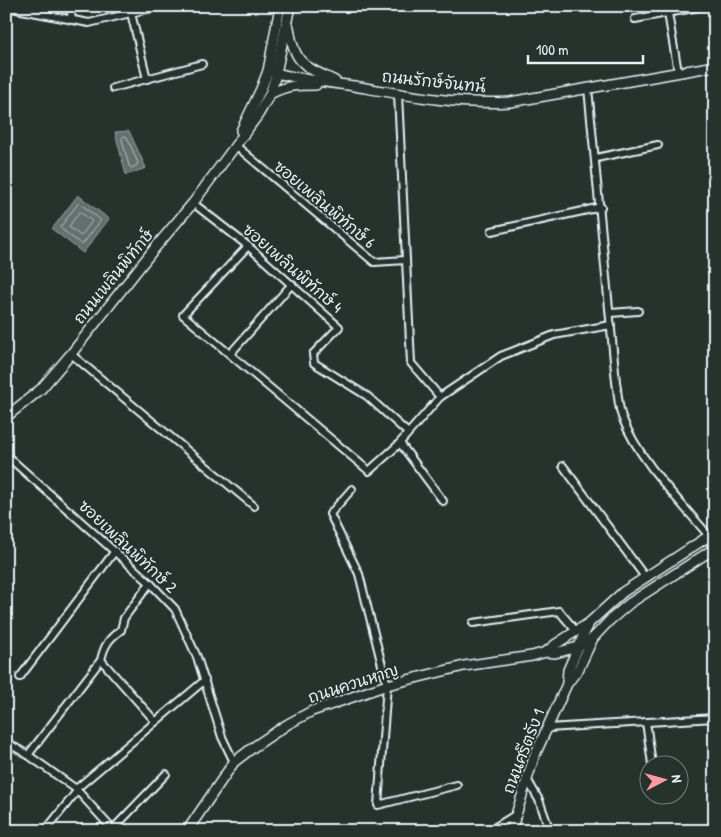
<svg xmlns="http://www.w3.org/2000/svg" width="721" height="837" font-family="'Patrick Hand','Playpen Sans Thai',sans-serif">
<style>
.water{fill:#636f6d;stroke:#98a3a5}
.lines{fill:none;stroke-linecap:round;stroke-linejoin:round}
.shore{stroke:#b3bdc0;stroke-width:1}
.street-casing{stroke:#e8f1f8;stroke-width:10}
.secondary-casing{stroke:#e8f1f8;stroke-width:12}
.street{stroke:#26332d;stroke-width:6}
.secondary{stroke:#26332d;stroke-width:9}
.labels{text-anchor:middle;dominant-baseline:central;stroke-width:4;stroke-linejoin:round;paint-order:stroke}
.street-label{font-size:16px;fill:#e8f1f8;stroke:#26332d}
</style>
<rect width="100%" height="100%" fill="#26332d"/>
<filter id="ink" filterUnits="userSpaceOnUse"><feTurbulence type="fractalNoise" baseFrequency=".02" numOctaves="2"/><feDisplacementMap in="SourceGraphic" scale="10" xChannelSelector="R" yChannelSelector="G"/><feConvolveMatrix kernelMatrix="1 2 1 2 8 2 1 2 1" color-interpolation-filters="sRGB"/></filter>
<g filter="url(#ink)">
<!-- water -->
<g class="water">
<path d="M129 131 146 168 126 175 115 132Z"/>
<path d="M78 195 109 219 83 253 52 229Z"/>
</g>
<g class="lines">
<!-- shore -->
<g class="shore">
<path d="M124 136 127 137 138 163 137 165 132 168 129 166 122 139Z"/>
<path d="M79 203 101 220 82 245 60 228Z"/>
<path d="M80 212 92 221 81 236 69 227Z"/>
</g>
<!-- street casing -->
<g class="street-casing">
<g id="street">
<path d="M70 6 72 20"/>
<path d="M6 7 89 23 160 6"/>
<path d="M131 13 147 79"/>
<path d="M668 13 678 72"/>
<path d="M635 19 704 6"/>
<path d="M113 88 202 64"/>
<path d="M588 88 616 382C618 393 618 406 622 417 639 461 679 500 709 536L710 542 715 551"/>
<path d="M398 94 411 363 440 397"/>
<path d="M235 145 374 262 406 260"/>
<path d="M596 158 658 145"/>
<path d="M193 203 248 246 339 327 313 354 314 363 367 396 408 433"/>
<path d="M492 231 601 207"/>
<path d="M248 246 183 315 369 471 397 446 440 397 501 356 554 335 611 325"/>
<path d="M610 313 638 311"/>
<path d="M71 354 254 506"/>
<path d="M230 354 292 284"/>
<path d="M400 443 443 501"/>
<path d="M6 455 150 583 175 609 197 657 222 737 234 762"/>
<path d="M563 466 645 577"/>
<path d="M352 489 330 514 359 574 387 685 378 805 457 785"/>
<path d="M473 623 559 611 576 631"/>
<path d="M101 660 155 721"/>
<path d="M20 677 115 551"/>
<path d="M646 722 652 764"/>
<path d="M547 728 715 718"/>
<path d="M6 742 28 755 76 789 114 831"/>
<path d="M28 755 101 660C104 646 109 638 121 630L124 618 150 583"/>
<path d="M527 779 539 800 550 831"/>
<path d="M76 789 205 680"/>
<path d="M656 794 657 798"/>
<path d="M113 829 166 774"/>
<path d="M45 831 77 791"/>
<path d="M489 831 515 815"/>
</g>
</g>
<!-- secondary casing -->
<g class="secondary-casing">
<g id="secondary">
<path d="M289 27C294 64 304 66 335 81"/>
<path d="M268 71C296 79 325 82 354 86 406 95 457 105 510 102L715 66"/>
<path d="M270 94C287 85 297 85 316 85"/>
<path d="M241 131 261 89 268 71 280 6"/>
<path d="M6 417 41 389 71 354 154 249 193 203 258 115 270 94 275 78 290 6"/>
<path d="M546 652 555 653 578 647 593 638 610 620 630 603 715 548"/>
<path d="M567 683 568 670 589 623"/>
<path d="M187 831 234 762 255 746 288 724 312 711 387 685 464 666 532 656 546 652 556 644 589 623 623 592 709 536 715 535"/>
<path d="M511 831 534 757 567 684 579 668 593 638"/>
</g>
</g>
<!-- street -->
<use href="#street" class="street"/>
<!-- secondary -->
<use href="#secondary" class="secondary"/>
</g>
</g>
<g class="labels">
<!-- street labels -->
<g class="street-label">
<text transform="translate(434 81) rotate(6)">ถนนรักษ์จันทน์</text>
<text transform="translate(325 204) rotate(40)">ซอยเพลินพิทักษ์ 6</text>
<text transform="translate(293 268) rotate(41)">ซอยเพลินพิทักษ์ 4</text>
<text transform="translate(113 276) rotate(-51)">ถนนเพลินพิทักษ์</text>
<text transform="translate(128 546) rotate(43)">ซอยเพลินพิทักษ์ 2</text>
<text transform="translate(353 683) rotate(-18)">ถนนควนหาญ</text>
<text transform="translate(523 751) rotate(-69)">ถนนศรีตรัง 1</text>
</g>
</g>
<!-- margin -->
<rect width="721" height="837" fill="none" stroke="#26332d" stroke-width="25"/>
<rect x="12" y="12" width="696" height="812" fill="none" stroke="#e8f1f8" stroke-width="2" filter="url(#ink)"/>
<!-- north arrow -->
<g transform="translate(664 780) rotate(84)"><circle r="24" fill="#26332d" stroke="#747f7e"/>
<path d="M0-4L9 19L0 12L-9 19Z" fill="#ff9aa2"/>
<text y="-8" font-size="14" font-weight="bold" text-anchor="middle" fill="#e8f1f8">N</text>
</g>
<!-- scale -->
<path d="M528 55v8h115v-8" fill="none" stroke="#e8f1f8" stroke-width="2.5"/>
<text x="536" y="55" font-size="15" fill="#e8f1f8" stroke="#26332d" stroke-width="4" paint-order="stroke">100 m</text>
</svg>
